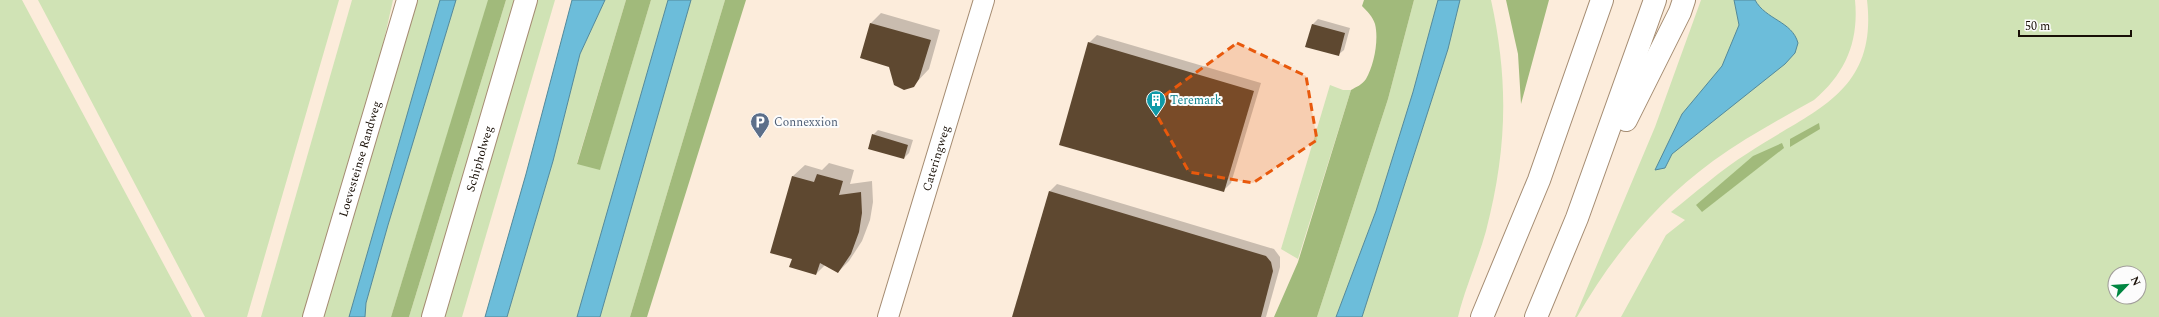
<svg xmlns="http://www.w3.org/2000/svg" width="2159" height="317" font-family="Spectral,serif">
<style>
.green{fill:#d0e3b5;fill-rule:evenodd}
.forest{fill:#a1ba7b}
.water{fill:#6cbdda;stroke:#53899a}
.shadow{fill:#0003}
.building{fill:#5e4830}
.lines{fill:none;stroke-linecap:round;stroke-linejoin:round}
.minor-casing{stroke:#a58c72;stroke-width:22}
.major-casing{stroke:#a58c72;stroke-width:24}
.highway-casing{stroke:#a58c72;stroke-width:24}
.minor{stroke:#fff;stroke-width:20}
.major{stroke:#fff;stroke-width:22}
.highway{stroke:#fff;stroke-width:22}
.marked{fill:#e8590c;fill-opacity:0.2;stroke:#e8590c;stroke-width:3;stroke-dasharray:8 5;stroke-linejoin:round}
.labels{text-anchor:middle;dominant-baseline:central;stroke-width:4;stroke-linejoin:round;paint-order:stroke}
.culture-label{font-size:12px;fill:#0d838f;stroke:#fcfcfc;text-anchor:start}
.service-label{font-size:12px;fill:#4e5e75;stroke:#fcfcfc;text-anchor:start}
.street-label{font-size:12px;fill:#180f06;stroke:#fcfcfc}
</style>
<rect width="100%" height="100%" fill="#fcecdb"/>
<!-- green -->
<g class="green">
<path d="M0 0H22L192 317H0Z"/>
<path d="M38 0H339L247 317H205Z"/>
<path d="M352 0H393L378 67 306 317H261Z"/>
<path d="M416 0H440L349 317H320Z"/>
<path d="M456 0H489L391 317H365L366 303 388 225Z"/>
<path d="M506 0H518L423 317H409Z"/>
<path d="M538 0H555L462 317H441L475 198Z"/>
<path d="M605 0H626L577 163 600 169 651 0H668L577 317H507L553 161 580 54Z"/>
<path d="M691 0H725L630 317H600Z"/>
<path d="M1414 0H1438L1413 92 1376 211 1336 317H1317L1388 99Z"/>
<path d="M1460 0H1491C1509 82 1507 150 1486 231 1478 260 1465 288 1458 317H1362L1448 49Z"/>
<path d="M1701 0H1855C1859 41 1846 73 1814 100 1780 119 1745 138 1713 161 1656 203 1612 256 1577 317H1575L1655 127Z"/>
<path d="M1867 0H2159V317H1621L1666 235 1685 220 1671 212C1696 192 1721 170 1748 153 1812 110 1878 94 1867 0ZM2115 273H2139V297H2115Z"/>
<path d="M1330 85 1343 90H1351L1298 259 1281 249Z"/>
</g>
<!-- forest -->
<g class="forest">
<path d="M488 0H506L409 317H391Z"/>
<path d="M626 0H651L600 170 577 164Z"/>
<path d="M725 0H746L647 317H630Z"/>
<path d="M1364 0H1414L1388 99 1317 317H1274L1298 262 1351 90C1356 87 1362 85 1366 79 1374 65 1379 40 1375 24 1373 17 1367 11 1362 6Z"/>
<path d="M1506 0H1549L1521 104 1518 54Z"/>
<path d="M1819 123 1820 129 1790 147V139Z"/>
<path d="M1782 143 1784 148 1702 212 1696 205 1753 156Z"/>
</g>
<!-- water -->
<g class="water">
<path d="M440 0H456L388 225 366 303 365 317H349Z"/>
<path d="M572 0H605L580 54 553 161 507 317H485L526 174Z"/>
<path d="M668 0H691L600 317H577Z"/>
<path d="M1438 0H1460L1448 49 1362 317H1336L1376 211 1413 92Z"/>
<path d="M1734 0H1755C1766 20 1792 21 1798 43L1795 53 1785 64 1672 154 1665 168 1655 170 1682 114 1722 66 1739 25Z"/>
</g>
<!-- shadow -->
<g class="shadow">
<path d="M881 13 940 30 929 69 913 86 890 66 861 57 871 23Z"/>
<path d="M1318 19 1350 28 1344 50 1338 55 1306 46 1313 24Z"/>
<path d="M1097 35 1261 83 1231 183 1223 191 1089 43Z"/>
<path d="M878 130 913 140 909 153 904 158 873 135Z"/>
<path d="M829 163 854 170 850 184 872 181 873 202 870 220 862 241 849 261 838 272 825 265 816 274 793 259 771 252 793 176 805 165 822 170Z"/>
<path d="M1057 184 1274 249 1280 257V267L1266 317H1013L1049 192Z"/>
</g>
<!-- building -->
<g class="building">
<path d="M870 23 931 40 919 79 914 87 904 90 894 85 889 67 860 58Z"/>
<path d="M1312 24 1345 33 1339 56 1305 47Z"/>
<path d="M1088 42 1254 91 1224 192 1059 145Z"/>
<path d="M872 134 908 145 904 159 868 149Z"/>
<path d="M817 174 843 181 839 195 861 192 862 213 859 232 851 254 838 273 820 263 816 275 789 267 792 259 770 253 792 176 814 182Z"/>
<path d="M1049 191 1266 256 1271 262 1273 271 1261 317H1012Z"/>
</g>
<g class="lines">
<!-- minor casing -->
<g class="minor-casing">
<g id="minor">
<path id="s1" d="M313 317 407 0"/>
<path id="s2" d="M888 317 984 0"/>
</g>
</g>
<!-- major casing -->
<g class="major-casing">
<g id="major">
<path id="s3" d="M433 317 526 0"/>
</g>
</g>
<!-- highway casing -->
<g class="highway-casing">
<g id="highway">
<path d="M1626 120 1680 12 1684 0"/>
<path d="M1482 317 1539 180 1602 0"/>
<path d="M1536 317 1577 218 1655 0"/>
</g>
</g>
<!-- minor -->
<use href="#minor" class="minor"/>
<!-- major -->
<use href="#major" class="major"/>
<!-- highway -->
<use href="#highway" class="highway"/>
</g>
<!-- marked area -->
<path class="marked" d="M1237 43 1306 76 1317 140 1253 183 1189 172 1151 105Z"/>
<!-- icons -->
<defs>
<g id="building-pin" transform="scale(1)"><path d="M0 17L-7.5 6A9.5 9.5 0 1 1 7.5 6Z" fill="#0f9aa8" stroke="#fcfcfc"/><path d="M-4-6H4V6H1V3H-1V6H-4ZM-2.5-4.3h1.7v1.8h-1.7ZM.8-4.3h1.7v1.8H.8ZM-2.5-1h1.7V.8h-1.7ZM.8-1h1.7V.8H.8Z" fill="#fff"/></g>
<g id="parking-pin" transform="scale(1)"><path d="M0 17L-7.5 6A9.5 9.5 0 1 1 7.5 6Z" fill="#5c6f8a" stroke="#fcfcfc"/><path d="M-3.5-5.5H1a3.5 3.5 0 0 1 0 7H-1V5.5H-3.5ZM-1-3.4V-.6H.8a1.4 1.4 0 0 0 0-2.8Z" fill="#fff"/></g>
</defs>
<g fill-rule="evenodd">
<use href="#building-pin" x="1156" y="100"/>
<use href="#parking-pin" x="760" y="122"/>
</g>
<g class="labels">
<!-- culture labels -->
<g class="culture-label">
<text x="1170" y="100">Teremark</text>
</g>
<!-- service labels -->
<g class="service-label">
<text x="774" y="122">Connexxion</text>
</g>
<!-- street labels -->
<g class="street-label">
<text stroke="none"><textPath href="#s1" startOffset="165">Loevesteinse Randweg</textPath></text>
<text stroke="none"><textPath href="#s2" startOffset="166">Cateringweg</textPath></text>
<text stroke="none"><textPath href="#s3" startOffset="165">Schipholweg</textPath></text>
</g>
</g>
<!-- north arrow -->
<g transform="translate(2127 285) rotate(65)"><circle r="19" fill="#fcfcfc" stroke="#a19d9a"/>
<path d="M0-3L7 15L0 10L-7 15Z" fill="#008641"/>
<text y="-6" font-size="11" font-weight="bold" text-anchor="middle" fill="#180f06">N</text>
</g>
<!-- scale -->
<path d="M2019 30v6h112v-6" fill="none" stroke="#180f06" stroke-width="2"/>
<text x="2025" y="30" font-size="12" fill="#180f06" stroke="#fcfcfc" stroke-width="3" paint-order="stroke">50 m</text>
</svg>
